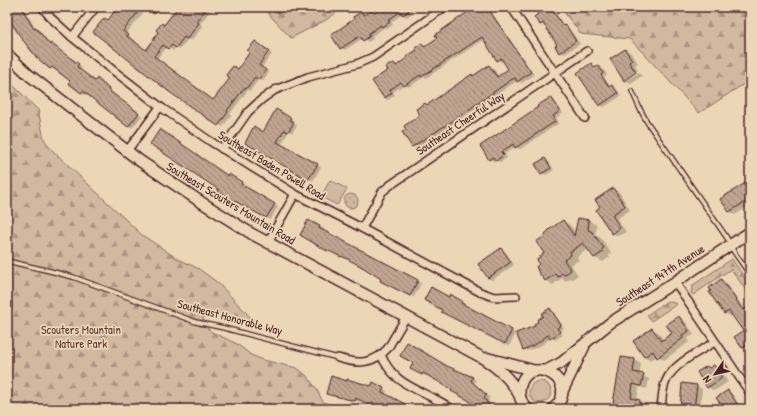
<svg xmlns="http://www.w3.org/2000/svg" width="757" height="416" font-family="'Patrick Hand',sans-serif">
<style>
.grass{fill:url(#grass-dots);stroke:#8d6c65}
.forest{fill:url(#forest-firs);stroke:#8d6c65}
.garden{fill:#d0b99f;stroke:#8d6c65}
.shadow{fill:#0003}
.building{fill:url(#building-back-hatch);stroke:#4a1f2b}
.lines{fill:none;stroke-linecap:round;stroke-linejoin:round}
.lane-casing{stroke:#4a1f2b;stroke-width:6}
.street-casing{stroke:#4a1f2b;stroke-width:10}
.secondary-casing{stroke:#4a1f2b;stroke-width:13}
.lane{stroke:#ebd7b5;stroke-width:3.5}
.street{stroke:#ebd7b5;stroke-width:7}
.secondary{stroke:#ebd7b5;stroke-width:10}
.labels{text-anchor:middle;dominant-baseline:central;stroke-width:3.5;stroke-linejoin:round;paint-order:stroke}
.street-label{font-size:12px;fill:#4a1f2b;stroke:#ebd7b5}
.park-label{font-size:12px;fill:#5e363c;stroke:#ebd7b5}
</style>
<defs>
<pattern id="grass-dots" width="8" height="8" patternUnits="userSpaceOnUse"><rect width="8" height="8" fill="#d0b99f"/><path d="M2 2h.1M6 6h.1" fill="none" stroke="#ab9682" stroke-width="1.8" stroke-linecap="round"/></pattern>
<pattern id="forest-firs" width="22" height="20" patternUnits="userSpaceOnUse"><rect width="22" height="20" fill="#d0b99f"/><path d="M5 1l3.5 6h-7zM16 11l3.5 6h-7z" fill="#ab9682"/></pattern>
<pattern id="building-back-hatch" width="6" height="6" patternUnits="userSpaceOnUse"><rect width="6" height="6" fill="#c0a691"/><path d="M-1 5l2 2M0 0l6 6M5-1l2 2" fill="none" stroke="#9e8777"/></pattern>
</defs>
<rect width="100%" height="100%" fill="#ebd7b5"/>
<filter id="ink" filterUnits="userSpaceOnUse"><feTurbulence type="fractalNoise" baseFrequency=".025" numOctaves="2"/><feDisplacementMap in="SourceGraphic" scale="8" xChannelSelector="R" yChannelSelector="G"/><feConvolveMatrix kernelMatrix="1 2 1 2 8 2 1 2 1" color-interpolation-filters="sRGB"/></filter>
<g filter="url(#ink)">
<!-- grass -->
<circle class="grass" cx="351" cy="201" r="7"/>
<!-- forest -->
<g class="forest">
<path d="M262 7H344L326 20 291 38Z"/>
<path d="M560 7H750V80L699 113 630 39 581 34Z"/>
<path d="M7 77 12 84 38 110 44 139 50 148 142 235 178 259 199 269 218 283 254 321C251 321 247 322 244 322 231 320 216 307 204 316L203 320 207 328 212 332 237 344 251 355 263 360 297 368 306 375 316 388 323 402 343 409H7Z"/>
<path d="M732 259 750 286V296L731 269 693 295 691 293 693 285Z"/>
<path d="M667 301 677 304 651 321 647 315Z"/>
</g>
<!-- garden -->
<g class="garden">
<path d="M330 180 347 189 337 205 321 197Z"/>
<circle cx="540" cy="392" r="11"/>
</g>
<!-- shadow -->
<g class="shadow">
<path d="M7 7H23L36 29 40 31 51 45 55 47 70 58 82 67 80 69 95 81 101 82 112 91 111 93 142 116 132 128 87 93 85 95 81 93 71 81 56 69 55 70 51 68 37 57 7 13Z"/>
<path d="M66 7H78L74 12Z"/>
<path d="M119 7H148L126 34 131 38 130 39 147 51 164 26 181 7H213L200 24 203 26 191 41 188 39 180 49 176 47 173 51 167 47 157 59 214 101 259 44 272 54 262 67 269 72 263 81 259 79 250 91 248 90 230 114 231 115 223 127 194 109 108 21Z"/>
<path d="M378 7H417L411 11 412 13 407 17 403 14 391 22 393 25 387 29 385 27 372 36 373 39 368 42 363 38 345 50 341 48 356 19 361 13 366 15Z"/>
<path d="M469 7H488L534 75 522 83 517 81 515 82 455 123 416 148 412 146 422 115 428 105 489 66 493 68 499 77 510 69 504 61 502 62 498 60 484 39 426 78 424 77 409 87 404 85 393 92 395 95 388 100 384 98 389 70 394 64 397 66 418 50 422 44 426 47 471 12Z"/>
<path d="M534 7H552L564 26 569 28 580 44 564 54 560 52 558 45 545 25 544 26 540 24 539 15Z"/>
<path d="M625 50 631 53 638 63 635 65 638 70 626 78V81L625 80Z"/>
<path d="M591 65 596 67 598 66 602 68 607 75 604 77 610 87 612 86 616 88 621 96 604 107 600 105Z"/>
<path d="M639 72 642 76 631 83 626 81Z"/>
<path d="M551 98 554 100 563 113 556 118 559 123 520 149 515 147 505 154 507 158 500 162 496 160 494 161 490 159 539 107Z"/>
<path d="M277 110 294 121 293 123 297 125 292 133 289 131 281 145 321 167 313 181 246 142 263 133Z"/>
<path d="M545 159 548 161 554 170 546 175 542 173Z"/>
<path d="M228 177 233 178 245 185 244 187 278 207 270 220 237 200Z"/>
<path d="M750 179V201L748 202 750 205 735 215 730 212 721 199 747 183 746 182Z"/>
<path d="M613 189 619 192 630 210 617 219 626 232 618 236 612 233 601 208Z"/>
<path d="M579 219 589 221 597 225 595 235 600 237 611 253 609 255 610 257 603 262 595 258 588 249 577 257 579 260 571 265 578 275 572 279 570 278 566 281 562 278 553 285 545 280 540 264 563 221 571 226 576 233Z"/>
<path d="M309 221 324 229 323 231 421 283 414 297 382 280 383 278 346 257 345 259 332 251 331 252 301 235Z"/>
<path d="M501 249 505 251 514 265 492 280 488 278Z"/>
<path d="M721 280 727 284 745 310 750 312V350L748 351 742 348 744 331 733 315 731 317 725 313 711 292Z"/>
<path d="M449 298 462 302 465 304 464 306 516 333 509 346 446 314Z"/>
<path d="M550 310 553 312 564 328 560 331 563 335 555 340 551 338 540 346 527 351 524 349 537 326Z"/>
<path d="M679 317 685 321 694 334 687 339 689 342 664 360 657 356 651 360 645 357 634 341 652 329 658 332 664 340 674 333Z"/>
<path d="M622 358 635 360 641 364 639 375 649 379 647 389 639 387 637 400 646 404 645 409H614Z"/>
<path d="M714 366 720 370 728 382 714 391 708 387 710 369Z"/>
<path d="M447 367 476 380 474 384 490 398 488 400 494 409H479L469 400 453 390 427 374 426 376 412 368Z"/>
<path d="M373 383 387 391 385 395 415 409H376L360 399 359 402 331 395 328 393 371 387Z"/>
<path d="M683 384 697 386 702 389 700 409H681Z"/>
<path d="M728 391 732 394 743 409H727L724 407Z"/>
</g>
<!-- building -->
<g class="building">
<path d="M7 7H21L34 29 36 28 50 45 51 43 66 55 79 64 77 67 95 81 97 78 109 89 108 90 139 113 128 127 83 91 81 93 68 83 70 81 52 67 50 69 37 58 22 39 7 16Z"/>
<path d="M118 7H142L123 31 128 35 127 36 146 50 155 38H154L158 32 156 30 162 23 164 25 178 7H208L196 21 199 23 187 39 184 37 176 48 172 45 168 49 163 45 154 56 213 100 230 78 226 75 233 66 238 69 249 53 247 51 255 41 269 51 259 65 266 70 258 80 255 77 246 89 244 88 227 111 228 112 218 126 168 91 93 32 104 18 108 20Z"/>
<path d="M377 7H407L409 11 403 15 400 12 388 20 390 22 382 27 381 25 368 34 370 36 363 41 360 36 340 49 331 35 354 19 353 17 361 12 364 15Z"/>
<path d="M467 7H487L531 72 517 82 515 78 511 80 451 122 412 147 402 132 406 130 404 126 420 115 416 109 425 103 427 105 472 74 473 76 489 65 497 77 508 69 501 58 497 61 482 37 421 77 420 75 404 86 401 82 390 90 392 93 384 98 372 81 388 70 386 67 394 63 396 66 408 57 407 56 417 50 415 48 422 43 424 47 437 38 435 35 469 11Z"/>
<path d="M533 7H550L563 26 565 24 576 41 559 53 555 46 557 45 543 23 540 25 534 17 538 14Z"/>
<path d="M625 49 632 60 629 62 636 72 624 81 610 59Z"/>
<path d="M591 63 594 67 598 65 603 73 601 75 609 87 612 85 618 93 599 106 577 73Z"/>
<path d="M551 97 560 111 553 116 556 121 515 148 513 144 501 152 504 155 496 161 493 157 489 160 480 146 538 107 537 106Z"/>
<path d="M276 109 291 118 290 120 294 122 288 132 284 130 277 142 318 164 308 180 245 143 254 126 263 132Z"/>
<path d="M160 129 228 176 229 174 242 182 241 184 275 204 266 218 218 192 219 190 150 144Z"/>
<path d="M545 158 551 168 541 174 535 164Z"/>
<path d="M750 180V199L729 212 720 199Z"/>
<path d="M613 188 625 206 612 215 620 228 612 234 596 210 600 207 595 200Z"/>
<path d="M578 218 589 220 588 230 592 232 604 248 601 250 603 252 594 258 583 243 570 252 571 255 564 260 571 270 564 275 562 273 558 277 555 274 545 281 537 270H538L536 267 539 264 537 259 544 253 536 242 546 235 545 234 550 229 563 220 574 236Z"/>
<path d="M308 220 320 226 319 228 418 280 410 296 380 281 381 279 364 268 342 256 341 257 327 250V251L300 235Z"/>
<path d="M501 248 511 262 488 278 478 264Z"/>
<path d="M721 279 743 310 746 308 750 314V343L742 348 734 337 743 331 729 311 724 314 709 292 711 291 709 288Z"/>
<path d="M431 287 449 297 450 294 462 301 461 303 512 330 505 344 441 312 442 310 424 300Z"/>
<path d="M550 308 561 325 557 328 560 332 550 339 548 335 536 344 523 350 516 333 535 326 534 324 538 322 537 320 543 316 541 314Z"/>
<path d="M679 316 689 331 682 335 683 338 657 358 653 351 644 357 633 341 652 328 661 341 672 333 666 325Z"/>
<path d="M407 342 447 366 473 377 471 381 487 395 484 398 492 409H478L468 400 451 391 452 390 439 382 423 373 422 375 410 369 413 363 400 356Z"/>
<path d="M621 357 635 359 633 372 644 374 641 386 633 384 631 398 640 400 639 409H612Z"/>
<path d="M714 365 722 378 707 388 697 372 707 366 709 368Z"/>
<path d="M331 376 347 381V379L371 386 373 382 384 388 382 392 415 409H376L356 398 355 401 326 394Z"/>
<path d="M682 383 697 385 694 409H680Z"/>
<path d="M728 390 740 409H730L727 405 724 408 716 398Z"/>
</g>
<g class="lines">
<!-- lane casing -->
<g class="lane-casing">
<g id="lane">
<path d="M154 11 157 7"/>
<path d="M632 91 640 109 647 122 727 238 734 252 750 275"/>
<path d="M7 261 50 271 73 277 196 322 224 328 338 358"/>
</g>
</g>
<!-- street casing -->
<g class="street-casing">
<g id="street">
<path d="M42 7 51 18 72 37 114 71 162 108 210 141 295 194 352 223 480 292 494 297 516 296"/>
<path d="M511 7 585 118"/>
<path d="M72 37 96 7"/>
<path d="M222 149 248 112 261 100 275 90 308 77 357 64 373 57 445 7"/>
<path d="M127 151 160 107"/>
<path d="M362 228 382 192 389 186 587 51"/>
<path d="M268 242 295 194"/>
<path d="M675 282 750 393"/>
<path d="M381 355C392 380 409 386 433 398 439 401 446 404 451 409"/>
<path d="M338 358C357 364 373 365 388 348L406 317"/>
<path d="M661 409C662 400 662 389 666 381 673 364 700 351 715 342"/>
</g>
</g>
<!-- secondary casing -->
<g class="secondary-casing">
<g id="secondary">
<path d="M7 54 29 75 140 161 201 202 252 234 481 357C498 368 510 378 520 396"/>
<path d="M487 358 536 371"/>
<path d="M545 371 561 363 610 323 675 282 750 232"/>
<path d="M562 392 584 347"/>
<path d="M528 409C521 403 518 396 520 387 529 350 584 382 553 409"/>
</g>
</g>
<!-- lane -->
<use href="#lane" class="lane"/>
<!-- street -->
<use href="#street" class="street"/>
<!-- secondary -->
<use href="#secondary" class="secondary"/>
</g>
</g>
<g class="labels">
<!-- street labels -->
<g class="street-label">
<text transform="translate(460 123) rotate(-34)">Southeast Cheerful Way</text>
<text transform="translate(272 165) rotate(31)">Southeast Baden Powell Road</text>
<text transform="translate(231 203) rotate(31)">Southeast Scouters Mountain Road</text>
<text transform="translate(660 275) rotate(-33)">Southeast 147th Avenue</text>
<text transform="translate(230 317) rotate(15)">Southeast Honorable Way</text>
</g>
<!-- park labels -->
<g class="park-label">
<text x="81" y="329">Scouters Mountain<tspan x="81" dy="14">Nature Park</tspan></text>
</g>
</g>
<!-- margin -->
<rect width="757" height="416" fill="none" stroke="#ebd7b5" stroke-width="24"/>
<rect x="12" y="12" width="733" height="392" fill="none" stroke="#4a1f2b" stroke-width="1.5" filter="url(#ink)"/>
<!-- north arrow -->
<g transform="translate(715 374) rotate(236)" stroke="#ebd7b5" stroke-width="3" paint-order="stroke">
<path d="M0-3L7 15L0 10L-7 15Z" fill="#4a1f2b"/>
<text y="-6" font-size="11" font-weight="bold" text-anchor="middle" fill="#4a1f2b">N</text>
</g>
</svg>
